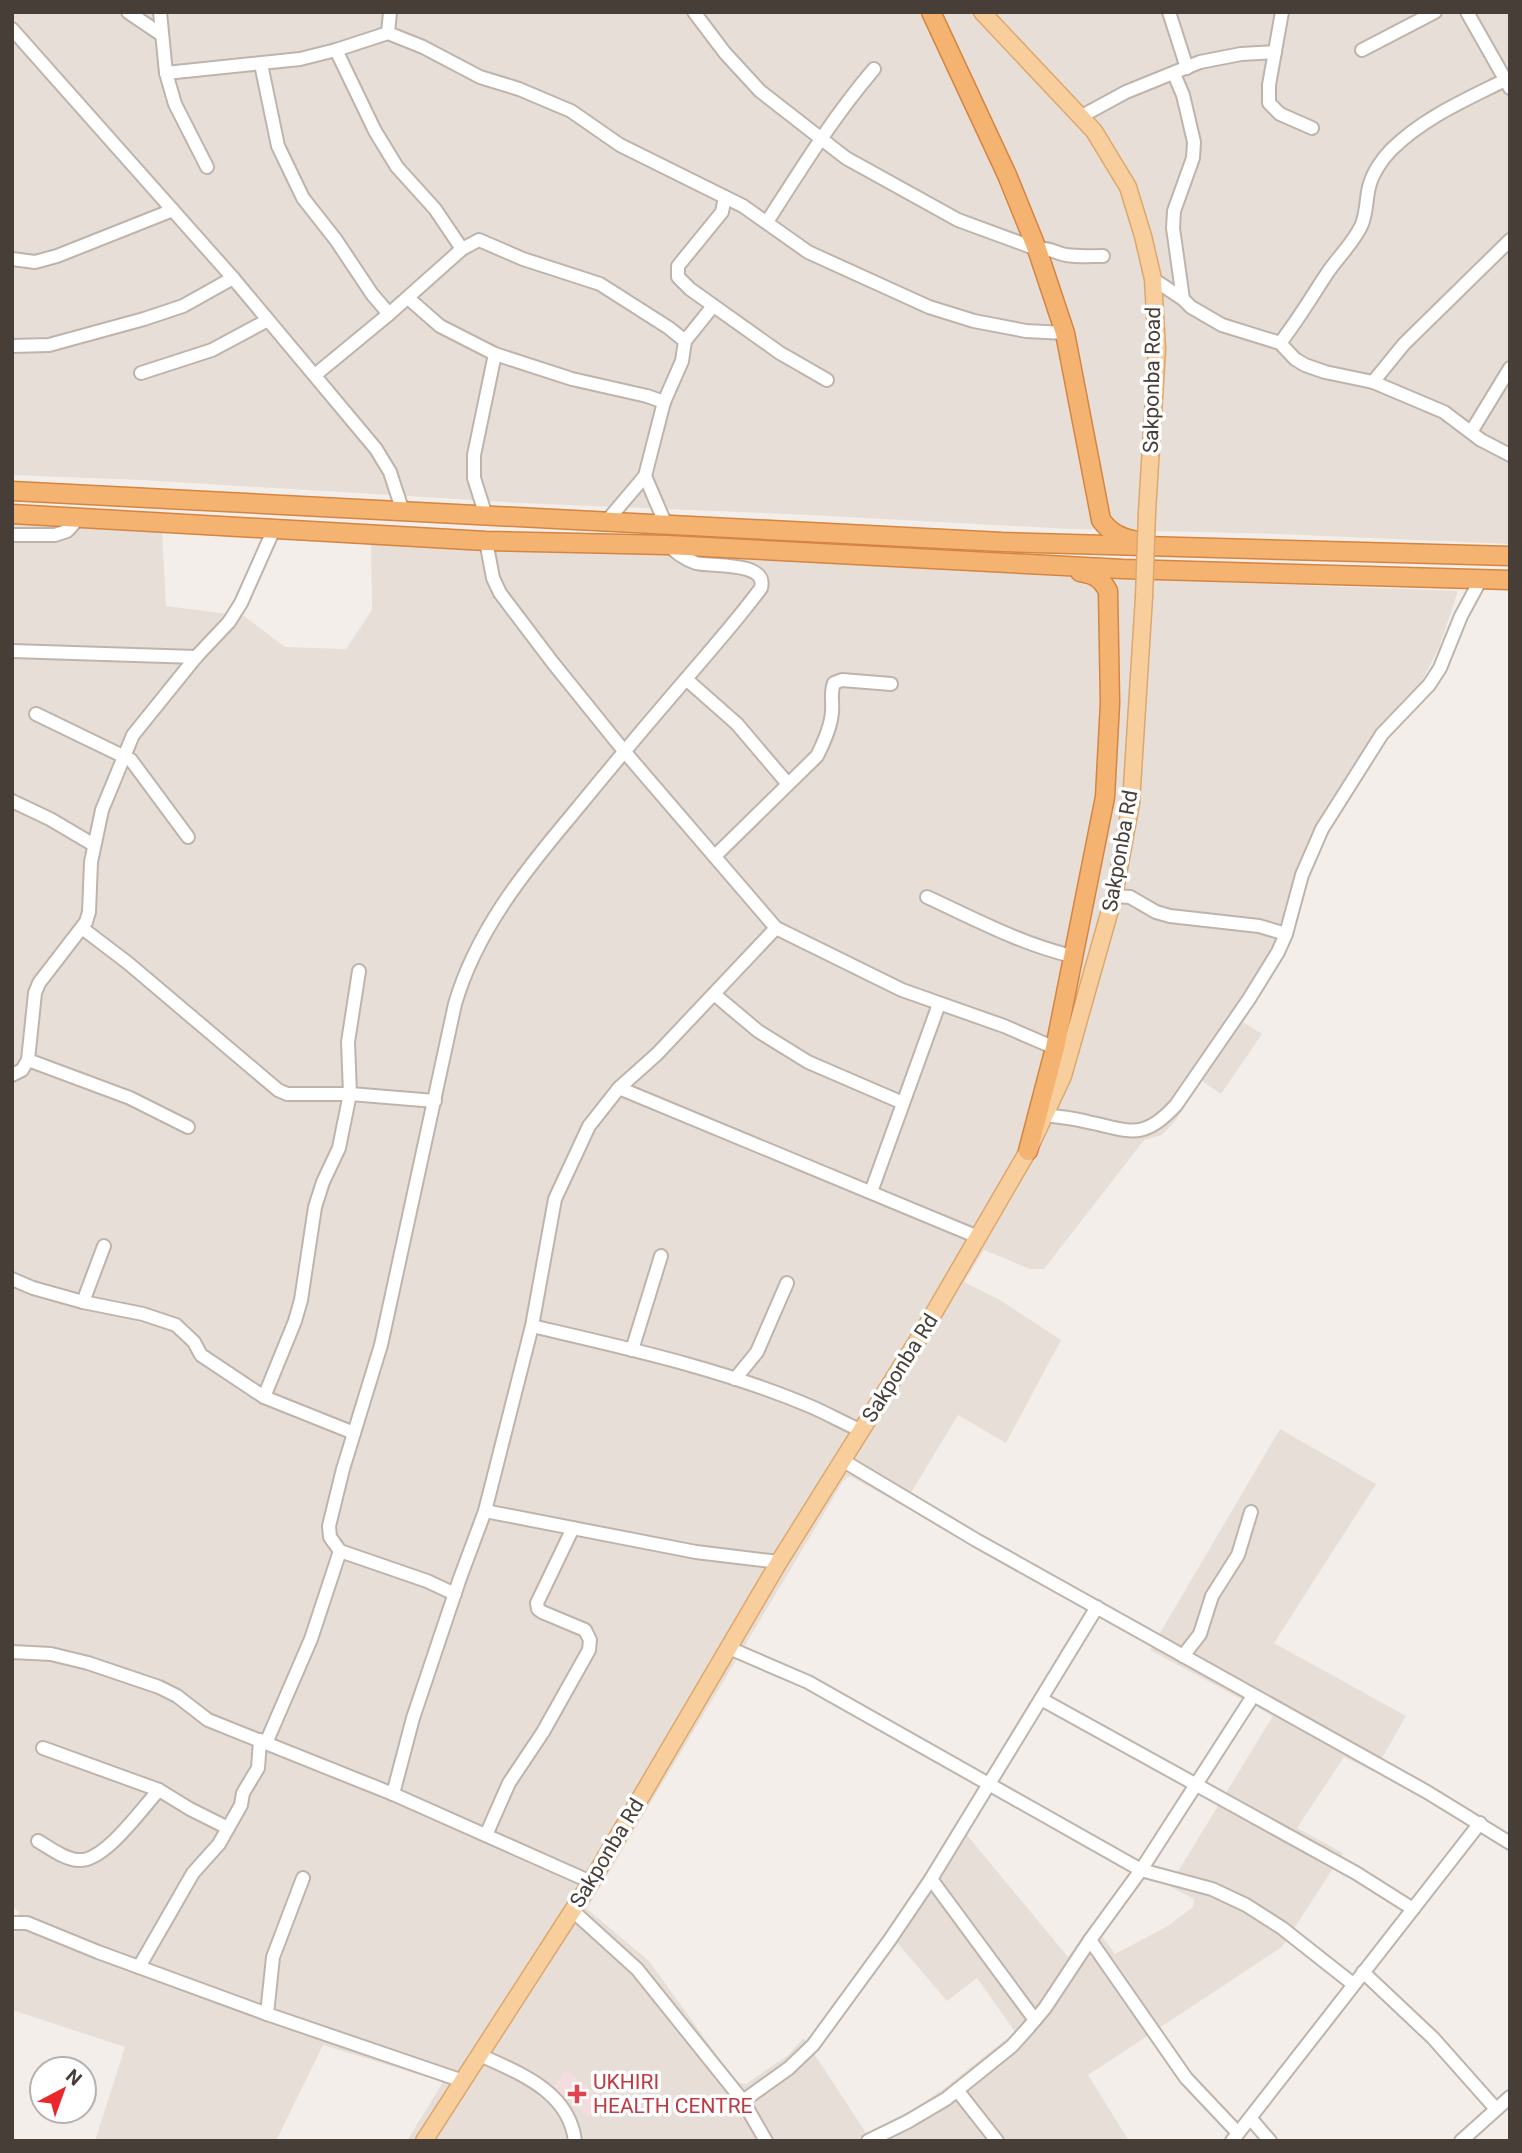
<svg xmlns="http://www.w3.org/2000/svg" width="1522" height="2153" font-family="Roboto,sans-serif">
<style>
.residential{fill:#e7dfd7}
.medical{fill:#f3ddde}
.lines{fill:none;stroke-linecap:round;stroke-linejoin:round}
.minor-casing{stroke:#beb4ac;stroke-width:16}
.major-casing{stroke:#dca86d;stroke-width:19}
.highway-casing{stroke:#d48542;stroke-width:21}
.minor{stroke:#fff;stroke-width:12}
.major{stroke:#f8ce9d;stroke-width:16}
.highway{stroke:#f5b372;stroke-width:18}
.major-bridge-casing{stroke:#dca86d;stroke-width:19;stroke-linecap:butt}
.major-bridge{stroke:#f8ce9d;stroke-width:16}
.health-dot{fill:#e0444e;stroke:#fff;stroke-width:2.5}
.labels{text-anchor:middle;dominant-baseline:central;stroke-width:7;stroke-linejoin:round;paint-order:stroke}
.street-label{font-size:21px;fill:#463e37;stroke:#fff}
.health-label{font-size:21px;fill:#be3a42;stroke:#fff;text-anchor:start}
</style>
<rect width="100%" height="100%" fill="#f3eee9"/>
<!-- residential -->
<g class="residential">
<path d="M12 12H1510V544L1278 534 1071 529 810 515 521 503 142 480 12 475Z"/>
<path d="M12 523 162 531 166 606 244 616 285 647 346 649 372 610 371 543 774 558 1053 576 1458 591 1439 648 1416 692 1333 825 1325 841 1308 878 1294 934 1283 959 1243 1022 1262 1034 1221 1094 1202 1081 1176 1120 1162 1135 1144 1140 1044 1269H1030L984 1250 964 1282 1000 1300 1061 1340 1006 1443 958 1415 903 1506 850 1476 844 1480 587 1909 649 1961 736 2082 746 2084 787 2056 804 2038 866 2133 912 2110 942 2090 1015 2032 977 1978 947 2001 888 1932 957 1823 1068 1957 1092 1923 1115 1954 1168 1926 1193 1907 1194 1899 1169 1886 1273 1716 1150 1650 1280 1429 1376 1484 1274 1643 1406 1716 1374 1772 1344 1757 1297 1828 1343 1853 1282 1947 1088 2075 1129 2141H407L443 2082 323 2045 276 2141H95L125 2047 12 2010V1948L19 1912 12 1906Z"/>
</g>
<!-- medical -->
<path class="medical" d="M566 2070 602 2099 588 2117 552 2088Z"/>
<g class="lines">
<!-- minor casing -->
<g class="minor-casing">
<g id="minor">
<path d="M128 12 162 35"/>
<path d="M160 12 166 73 175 104 207 167"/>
<path d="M390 12 388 33 423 47 480 77 519 89 571 111 620 145 743 206 808 252 929 307 974 321 1026 331 1065 333"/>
<path d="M694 12 725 53 760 91 846 158 958 220 1037 249C1048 247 1056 253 1066 255 1079 257 1091 256 1103 256"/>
<path d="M1169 12 1187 68"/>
<path d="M1282 12 1269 85V103L1280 114 1312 128"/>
<path d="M1467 12 1510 88"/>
<path d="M12 29 233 278 376 449 390 472 403 512"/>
<path d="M336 50 375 131 397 167 435 209 462 249"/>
<path d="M1362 50 1435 12"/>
<path d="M261 64 278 146 303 198 336 240 372 294 389 314 462 249 479 240 523 259 600 284 669 328 685 341 682 361 664 402 645 476 606 522"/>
<path d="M166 73 300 59 336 50 388 33"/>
<path d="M1174 74 1183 95 1194 142 1193 158 1174 211 1173 228 1183 299"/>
<path d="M1080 117 1126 92 1200 62 1241 54 1275 52"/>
<path d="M725 197 722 212 678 266V277L690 289 780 353 827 380"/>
<path d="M767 222C801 169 833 117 874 69"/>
<path d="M12 259 35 262 57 256 173 210"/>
<path d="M1153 279 1183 299 1191 307 1222 325 1280 343 1295 359 1305 365 1325 372 1373 382 1444 412 1481 440 1510 455"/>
<path d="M408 298 440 326 495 354 572 379 647 396 664 402"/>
<path d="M685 341 713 306"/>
<path d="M1280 343C1298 320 1312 296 1328 272 1339 256 1355 241 1362 224 1367 211 1366 199 1369 187 1372 174 1382 159 1391 150 1423 118 1465 100 1505 80"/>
<path d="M12 346 49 345 144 319 183 306 233 278"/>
<path d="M141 373 212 350 268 320"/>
<path d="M315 375 389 314"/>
<path d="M1373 382 1404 344 1510 240"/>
<path d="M1471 432 1510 368"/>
<path d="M645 476 666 525"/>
<path d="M486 516 474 478V455L495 354"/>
<path d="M12 535H55L67 531 79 518"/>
<path d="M486 541 493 578 500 593 553 663 624 751 776 928 902 990 1004 1026 1055 1048"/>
<path d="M12 651 196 657"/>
<path d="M686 679 737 724 788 784"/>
<path d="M36 714 131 760 188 837"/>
<path d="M12 801 50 819 94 845"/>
<path d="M715 856 817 756C824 742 831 727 832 712 833 701 830 693 834 683L842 680 891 684"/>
<path d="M1114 896 1130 897 1156 912 1170 916 1259 926 1286 934"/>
<path d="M927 897C975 919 1021 944 1072 956"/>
<path d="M82 928 128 963 278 1090 287 1094H350L435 1101"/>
<path d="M714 994 758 1031 808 1062 903 1103"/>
<path d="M12 1075 22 1070 28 1060"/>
<path d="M619 1088 978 1237"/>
<path d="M1045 1115C1059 1117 1074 1118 1088 1122 1131 1131 1143 1141 1176 1105L1249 999 1278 952 1286 934 1302 875 1322 829 1382 734 1429 685 1440 668 1461 616 1481 579"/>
<path d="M188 1127 130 1098 28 1060 35 993 39 983 86 922 89 912 91 862 102 810 133 735 196 657 229 622 241 603 274 529"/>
<path d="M871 1192 939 1004"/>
<path d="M12 1279 33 1288 83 1302 143 1314 176 1325 194 1342 201 1355 264 1397 354 1433"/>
<path d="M83 1302 104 1246"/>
<path d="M532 1326C626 1348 723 1369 812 1407 828 1414 844 1423 860 1430"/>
<path d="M632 1350 661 1256"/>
<path d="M735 1379 757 1352 787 1283"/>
<path d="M264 1397 295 1321 301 1300 315 1207 323 1182 339 1148 343 1128 350 1094 348 1042 359 971"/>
<path d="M842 1460 976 1540 1427 1792 1510 1843"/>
<path d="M485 1511 696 1552 779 1562"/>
<path d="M455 1594 427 1581 340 1551 330 1537 329 1526 343 1469 381 1345 455 1004C476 932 523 873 571 816 607 772 643 729 680 686 707 654 736 622 761 588 768 561 711 567 696 563 684 559 677 553 668 545"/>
<path d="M729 1648 808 1682 1141 1870 1212 1889 1246 1905 1282 1928 1353 1984"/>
<path d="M12 1652 51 1654 88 1663 159 1687 177 1696 208 1720 393 1794"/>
<path d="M1183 1656 1200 1634 1212 1596 1238 1555 1251 1512"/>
<path d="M1041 1699 1356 1873 1413 1909"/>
<path d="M266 1743 311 1639 340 1551"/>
<path d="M43 1748 159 1790 190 1809 228 1828"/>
<path d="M486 1835 509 1783 543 1732 589 1650 590 1640 585 1630 542 1612 538 1609 537 1603 573 1528"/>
<path d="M38 1841C50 1848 64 1859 78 1860 104 1863 142 1808 159 1790"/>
<path d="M303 1878 273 1957 267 2014 463 2081"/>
<path d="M931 1879 1035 2020"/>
<path d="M591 1882 393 1794 413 1718 460 1578 485 1511 532 1326 555 1199 589 1126 619 1088 657 1054 776 928"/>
<path d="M573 1911 637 1969 743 2101 766 2141"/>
<path d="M12 1923H27L98 1952 267 2014"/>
<path d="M1090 1940 1186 2078 1238 2133"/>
<path d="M139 1967 193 1873 219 1844 241 1805 243 1793 258 1768 260 1740"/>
<path d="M1363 1972 1433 2038 1496 2109"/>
<path d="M480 2055C519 2073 569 2091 575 2141"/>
<path d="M957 2090 997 2141"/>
<path d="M743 2101 789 2068 813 2045 889 1941 931 1879 1097 1607"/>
<path d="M1251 2119 1270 2141"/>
<path d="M868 2141 907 2122 946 2099 1012 2046 1029 2027 1045 2008 1090 1940 1141 1870 1253 1696"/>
<path d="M1232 2141 1480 1823"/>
<path d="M1461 2141 1510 2097"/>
</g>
</g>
<!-- major casing -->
<g class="major-casing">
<g id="major">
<path d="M982 12 1094 131 1128 187 1143 236 1153 279 1157 349 1147 512"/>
<path d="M424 2141 591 1882 779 1562 924 1330 1028 1151 1063 1076 1114 896 1131 803 1144 597"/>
</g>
</g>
<!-- highway casing -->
<g class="highway-casing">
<g id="highway">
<path d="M931 12 1007 175 1037 249 1065 333 1101 520C1110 532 1119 537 1133 540"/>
<path d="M12 491 1002 542 1510 556"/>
<path d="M12 514 486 541 667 545 1123 569 1510 580"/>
<path d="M1028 1151 1055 1048 1105 797 1110 703 1108 591C1101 578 1094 574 1080 572"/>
</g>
</g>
<!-- minor -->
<use href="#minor" class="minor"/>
<!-- major -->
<use href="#major" class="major"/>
<!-- highway -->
<use href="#highway" class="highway"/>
<!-- major-bridge casing -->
<g class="major-bridge-casing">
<path id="major-bridge" d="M1144 597 1147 512"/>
</g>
<!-- major-bridge -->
<use href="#major-bridge" class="major-bridge"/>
</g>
<!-- markers -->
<path class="health-dot" d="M573.5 2083.5h7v7h7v7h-7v7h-7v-7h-7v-7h7z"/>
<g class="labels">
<!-- street labels -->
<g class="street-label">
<text transform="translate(1152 380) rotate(-89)">Sakponba Road</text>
<text transform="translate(1120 851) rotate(-80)">Sakponba Rd</text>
<text transform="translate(900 1368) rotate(-58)">Sakponba Rd</text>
<text transform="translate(607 1853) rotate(-59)">Sakponba Rd</text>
</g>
<!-- health labels -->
<g class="health-label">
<text x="593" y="2082">UKHIRI<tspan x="593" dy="24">HEALTH CENTRE</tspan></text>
</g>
</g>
<!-- border -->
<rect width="1522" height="2153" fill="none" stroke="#463e37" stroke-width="28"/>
<!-- north arrow -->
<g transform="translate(63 2090) rotate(41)"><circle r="33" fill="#ffffff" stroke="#b5b2af" stroke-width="2"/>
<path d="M0-5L12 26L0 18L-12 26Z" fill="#ec272b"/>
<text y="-10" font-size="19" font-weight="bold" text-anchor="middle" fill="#463e37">N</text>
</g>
</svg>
